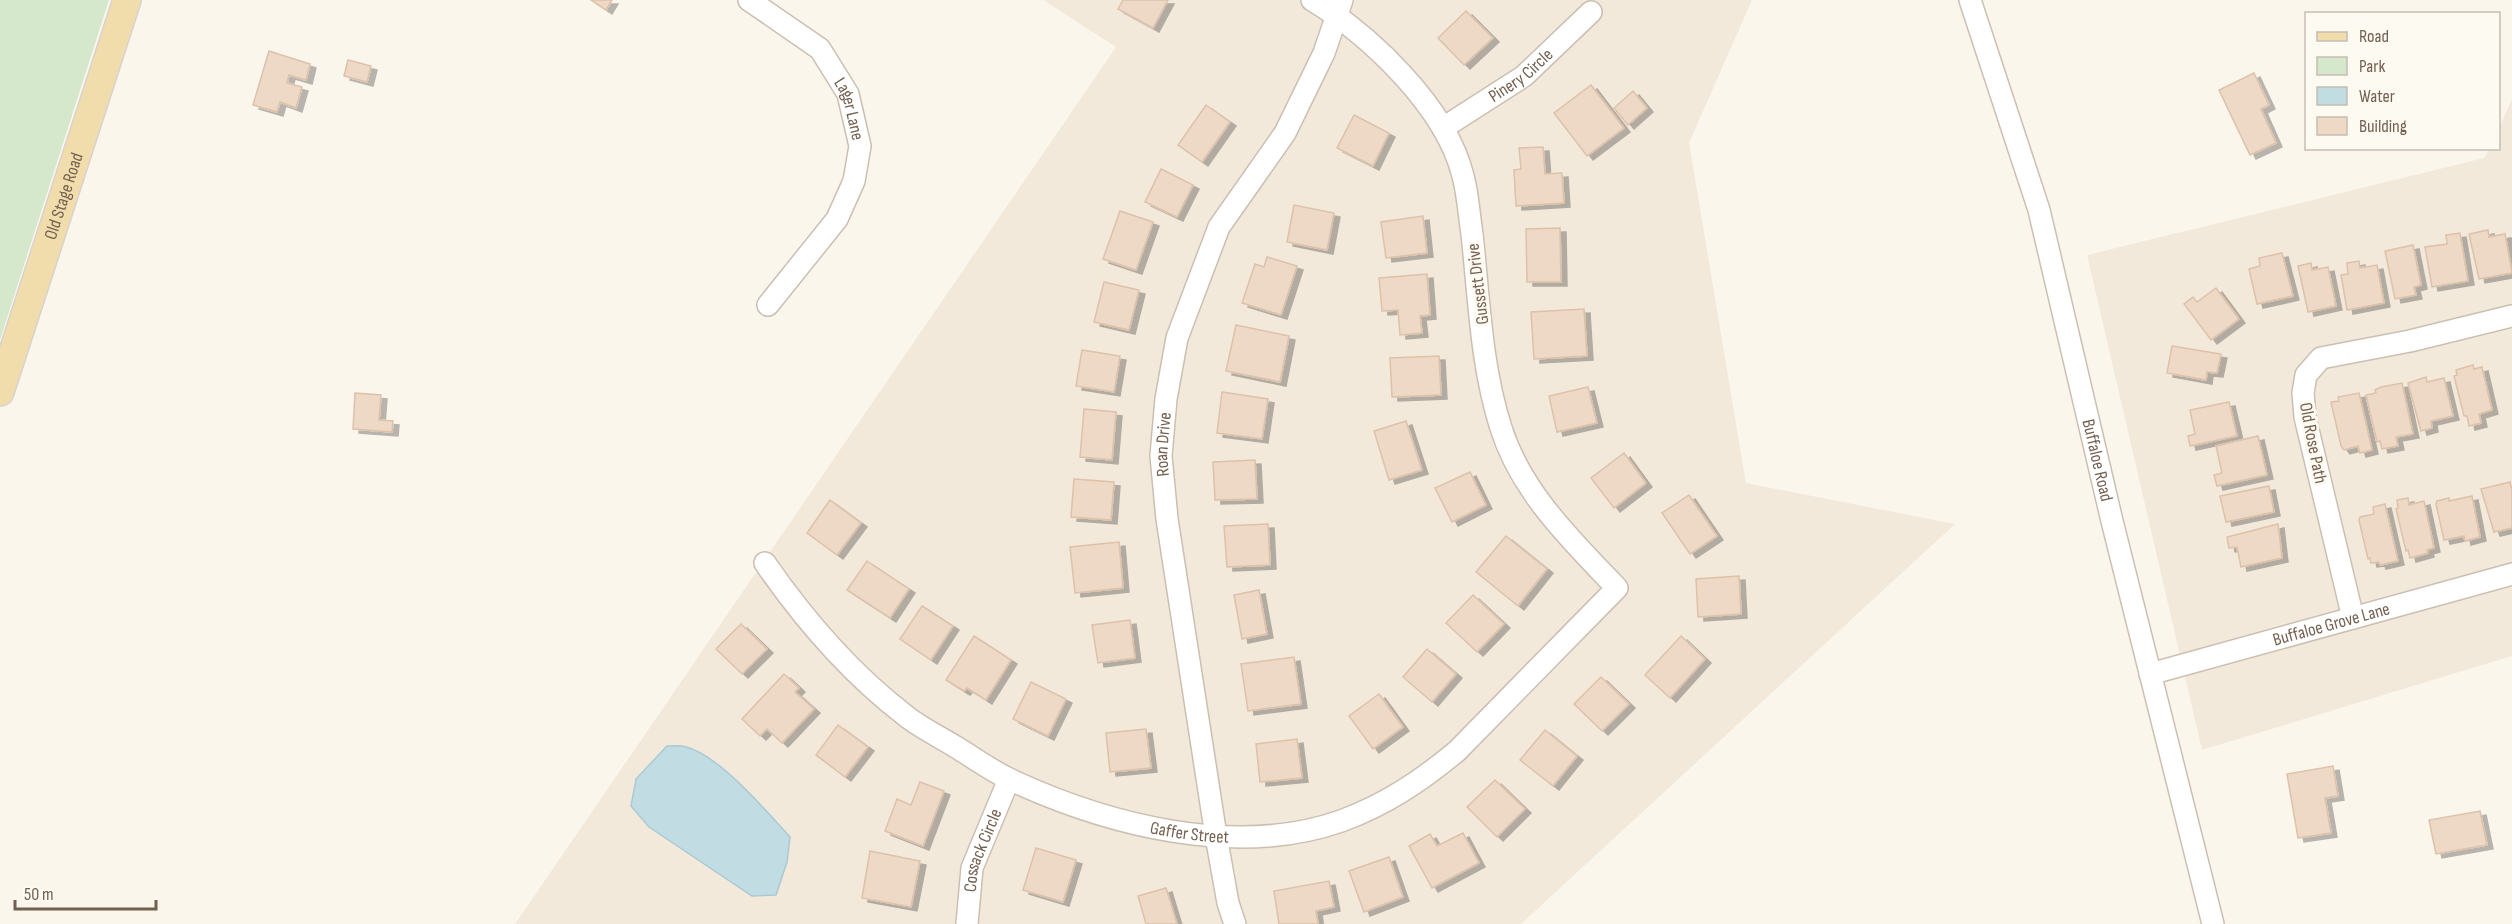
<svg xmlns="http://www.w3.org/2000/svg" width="2512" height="924" font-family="'Sofia Sans Condensed',sans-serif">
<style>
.residential{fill:#f2e9db}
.green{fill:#d5e8cb}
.water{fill:#c2dce3;stroke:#a9cad4;stroke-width:1.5}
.building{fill:#edd9c6;stroke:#dec1a9;stroke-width:1.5;filter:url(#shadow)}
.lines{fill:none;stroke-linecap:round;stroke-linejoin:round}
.minor-casing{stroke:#ccbfb2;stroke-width:24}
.major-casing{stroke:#d8d2ce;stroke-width:30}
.minor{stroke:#fff;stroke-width:21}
.major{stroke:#f1ddac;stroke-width:27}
.labels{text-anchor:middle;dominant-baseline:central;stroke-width:6;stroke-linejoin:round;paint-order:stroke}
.street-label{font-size:18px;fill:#746051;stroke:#fdfaf2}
</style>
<defs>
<filter id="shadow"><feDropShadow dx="6" dy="4" stdDeviation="0" flood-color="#0004"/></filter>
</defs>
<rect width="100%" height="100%" fill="#fbf6ec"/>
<!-- residential -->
<g class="residential">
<path d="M1043 0H1752L1689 143 1746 483 1955 524 1521 924H515L1116 47Z"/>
<path d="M2512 99V656L2202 750 2087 255 2484 158 2489 149 2498 148 2499 128Z"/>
</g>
<!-- green -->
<path class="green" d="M0 0H109L0 340Z"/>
<!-- water -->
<path class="water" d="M667 746C673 746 680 745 686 747 718 754 768 813 790 837L787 862 776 895 752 896 649 827 631 806 636 779Z"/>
<!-- building -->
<g class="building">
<path d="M591 0H612L606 10Z"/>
<path d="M1123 0H1168L1153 28 1118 9Z"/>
<path d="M1466 11 1493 38 1464 65 1438 38Z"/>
<path d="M269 51 310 64 306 80 289 75 287 83 302 87 296 108 280 102 277 112 253 105Z"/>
<path d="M348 60 371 66 367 82 344 76Z"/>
<path d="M2254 73 2269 105 2261 109 2276 143 2250 155 2219 90Z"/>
<path d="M1591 85 1624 128 1587 156 1554 113Z"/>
<path d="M1633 91 1647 108 1628 125 1614 108Z"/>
<path d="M1206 105 1230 122 1202 162 1178 145Z"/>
<path d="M1354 115 1389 133 1373 166 1337 148Z"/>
<path d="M1543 147 1545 174 1562 173 1564 203 1516 206 1514 170 1521 169 1519 148Z"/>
<path d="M1161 169 1193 185 1177 217 1145 202Z"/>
<path d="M1294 205 1334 213 1327 250 1287 242Z"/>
<path d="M1120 211 1153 222 1136 270 1103 259Z"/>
<path d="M1423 216 1427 253 1386 258 1381 222Z"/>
<path d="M1560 228 1561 282H1527L1526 229Z"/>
<path d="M2488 230 2489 237 2505 234 2512 273 2479 279 2469 234Z"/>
<path d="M2460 233 2468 281 2432 287 2425 247 2447 244 2446 235Z"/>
<path d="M2413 245 2421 285 2414 287 2416 295 2395 299 2385 251Z"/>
<path d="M2282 253 2293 296 2257 304 2249 269 2260 266 2259 258Z"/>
<path d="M1267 257 1297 266 1281 315 1242 303 1255 264 1264 267Z"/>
<path d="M2359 261 2360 268 2377 265 2384 303 2347 310 2341 275 2348 274 2347 263Z"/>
<path d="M2311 263 2312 270 2328 267 2336 306 2308 312 2298 266Z"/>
<path d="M1427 274 1430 315 1420 316 1422 333 1400 335 1398 310 1382 311 1379 278Z"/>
<path d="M1104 282 1139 290 1129 330 1094 322Z"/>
<path d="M2216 288 2239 319 2211 340 2184 304 2193 297 2197 302Z"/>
<path d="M1584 309 1587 356 1534 359 1531 312Z"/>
<path d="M1236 325 1289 336 1280 382 1226 371Z"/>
<path d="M2172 346 2221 354 2217 373 2207 372 2206 380 2167 373Z"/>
<path d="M1082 350 1120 356 1114 392 1076 386Z"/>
<path d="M1439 356 1441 395 1392 397 1390 358Z"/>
<path d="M2473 365 2474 369 2482 367 2492 410 2479 414 2481 423 2469 426 2467 416H2464L2454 376 2457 375 2456 370Z"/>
<path d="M2426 377 2427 382 2444 378 2453 416 2431 421 2432 428 2421 431 2408 383Z"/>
<path d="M2402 383 2413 434 2396 437 2398 446 2382 449 2380 441 2377 442 2366 395 2376 393 2375 390 2381 387Z"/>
<path d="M1588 387 1597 423 1557 432 1549 396Z"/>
<path d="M1222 392 1268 399 1262 439 1217 433Z"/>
<path d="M355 393 381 395 379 420 393 421 392 432 353 429Z"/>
<path d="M2359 393 2372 450 2360 453 2358 446 2344 450 2341 446 2331 402 2339 401 2338 397Z"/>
<path d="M2229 402 2237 436 2190 446 2188 436 2195 434 2190 410Z"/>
<path d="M1084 409 1116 412 1112 460 1080 457Z"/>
<path d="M1406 421 1422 470 1389 480 1374 431Z"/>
<path d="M2258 436 2267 475 2217 486 2214 475 2222 473 2216 446Z"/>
<path d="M1624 453 1646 483 1614 508 1591 478Z"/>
<path d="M1255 460 1257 499 1215 500 1213 462Z"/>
<path d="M1470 472 1486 505 1452 522 1435 488Z"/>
<path d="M1074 479 1114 482 1111 520 1071 517Z"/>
<path d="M2510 482 2512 490V528L2494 532 2481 489Z"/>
<path d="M2269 486 2274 512 2226 522 2220 496Z"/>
<path d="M1689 495 1717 536 1690 554 1662 513Z"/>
<path d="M2472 496 2480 537 2465 541 2464 536 2444 540 2436 504 2437 501 2449 498V501Z"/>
<path d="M2408 498 2409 505 2424 501 2434 548 2427 550 2428 553 2410 558 2408 550 2406 551 2396 509 2398 508 2397 500Z"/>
<path d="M830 500 861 523 837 555 807 533Z"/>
<path d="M2385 504 2398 561 2380 565 2379 562 2371 563 2370 558 2368 559 2359 520 2360 517 2374 514 2373 507Z"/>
<path d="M1268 524 1270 565 1227 567 1224 526Z"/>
<path d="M2278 524 2282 558 2241 567 2237 547 2229 548 2227 537Z"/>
<path d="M1506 536 1547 569 1518 606 1476 572Z"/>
<path d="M1119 542 1123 588 1075 593 1070 547Z"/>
<path d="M867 561 909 589 890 618 847 590Z"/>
<path d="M1739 576 1741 614 1698 617 1696 579Z"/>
<path d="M1259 590 1267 634 1242 639 1234 595Z"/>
<path d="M1473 595 1504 624 1477 652 1446 623Z"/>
<path d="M922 606 953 626 931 660 900 639Z"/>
<path d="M1130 620 1135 658 1098 663 1092 625Z"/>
<path d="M741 624 767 649 742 674 716 649Z"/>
<path d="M974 636 1011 660 986 700 967 688 964 691 946 680Z"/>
<path d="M1681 636 1705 659 1670 698 1645 675Z"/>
<path d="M1427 649 1456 674 1432 702 1403 677Z"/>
<path d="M1294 657 1301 704 1248 711 1241 664Z"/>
<path d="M784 674 799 688 795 692 814 709 782 743 767 729 760 736 742 719Z"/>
<path d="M1601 677 1629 704 1602 731 1574 704Z"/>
<path d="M1031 682 1066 699 1048 736 1013 719Z"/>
<path d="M1379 694 1403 727 1373 749 1349 716Z"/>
<path d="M838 725 868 747 845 777 816 755Z"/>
<path d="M1146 729 1151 768 1110 772 1106 733Z"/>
<path d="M1545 730 1577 756 1553 786 1520 760Z"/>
<path d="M1297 739 1302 778 1260 782 1256 744Z"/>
<path d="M2333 766 2338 796 2325 798 2331 833 2298 838 2287 774Z"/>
<path d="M1495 780 1525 809 1497 837 1467 807Z"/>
<path d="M920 782 944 791 923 846 885 831 897 799 911 805Z"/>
<path d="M2480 811 2487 845 2436 854 2429 820Z"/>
<path d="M1463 833 1479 863 1432 888 1409 846 1430 834 1437 846Z"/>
<path d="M1036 848 1076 860 1063 902 1023 890Z"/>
<path d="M870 851 920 861 911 907 862 898Z"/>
<path d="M1389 857 1403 897 1364 912 1349 871Z"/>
<path d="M1329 881 1334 907 1316 911 1318 924H1279L1274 891Z"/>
<path d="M1166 888 1177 924H1146L1138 896Z"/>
</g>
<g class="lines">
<!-- minor casing -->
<g class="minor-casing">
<g id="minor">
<path id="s1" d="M749 0 820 49 848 94 860 146 854 181 837 219 768 305"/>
<path id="s2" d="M1970 0 2039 210 2112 521 2213 924"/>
<path id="s3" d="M1443 128 1524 76 1591 12"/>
<path id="s4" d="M765 563C805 621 850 673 906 716 921 728 940 737 956 747 974 758 992 771 1011 780 1108 825 1236 858 1341 821 1385 805 1421 781 1457 751L1617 588C1572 541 1521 492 1501 428 1481 366 1479 298 1472 234 1469 215 1468 194 1463 176 1446 107 1370 35 1312 0"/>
<path d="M2353 618 2305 417 2303 393 2306 375 2321 358 2410 341 2512 316"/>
<path id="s5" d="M2150 674 2512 574"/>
<path id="s6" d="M967 924 972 868 1009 779"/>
<path id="s7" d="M1235 924 1228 903 1216 836 1167 519 1161 456 1166 399 1177 338 1219 227 1285 133 1324 53 1342 0"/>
</g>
</g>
<!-- major casing -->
<g class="major-casing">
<g id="major">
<path id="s8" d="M0 392 127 0"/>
</g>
</g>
<!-- minor -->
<use href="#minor" class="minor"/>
<!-- major -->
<use href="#major" class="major"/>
</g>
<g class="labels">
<!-- street labels -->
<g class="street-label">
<text stroke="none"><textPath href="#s3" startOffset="94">Pinery Circle</textPath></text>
<text stroke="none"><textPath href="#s1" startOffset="154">Lager Lane</textPath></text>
<text stroke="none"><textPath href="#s8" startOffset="206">Old Stage Road</textPath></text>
<text transform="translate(1478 284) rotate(-97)">Gussett Drive</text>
<text transform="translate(2313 443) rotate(79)">Old Rose Path</text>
<text stroke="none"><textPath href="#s7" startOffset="486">Roan Drive</textPath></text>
<text stroke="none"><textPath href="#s2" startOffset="478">Buffaloe Road</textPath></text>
<text stroke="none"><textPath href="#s5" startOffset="188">Buffaloe Grove Lane</textPath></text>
<text stroke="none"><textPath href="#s4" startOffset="519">Gaffer Street</textPath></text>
<text stroke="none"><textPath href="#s6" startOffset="76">Cossack Circle</textPath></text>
</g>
</g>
<!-- legend -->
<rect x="2305" y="12" width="195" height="138" fill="#fdfaf2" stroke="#c6bcb2" stroke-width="1.5"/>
<rect x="2317" y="32" width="30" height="9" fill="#f1ddac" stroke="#c6bcb2" stroke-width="1.5"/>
<text x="2359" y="42" font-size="18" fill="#746051">Road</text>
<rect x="2317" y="57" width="30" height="18" fill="#d5e8cb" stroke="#c6bcb2" stroke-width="1.5"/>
<text x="2359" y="72" font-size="18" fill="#746051">Park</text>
<rect x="2317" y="87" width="30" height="18" fill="#c2dce3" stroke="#c6bcb2" stroke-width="1.5"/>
<text x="2359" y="102" font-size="18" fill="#746051">Water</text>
<rect x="2317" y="117" width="30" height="18" fill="#edd9c6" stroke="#c6bcb2" stroke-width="1.5"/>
<text x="2359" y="132" font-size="18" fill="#746051">Building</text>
<!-- scale -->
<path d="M15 900v9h141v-9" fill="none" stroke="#746051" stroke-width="3"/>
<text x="24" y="900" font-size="18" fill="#746051" stroke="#fdfaf2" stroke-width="4.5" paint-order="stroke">50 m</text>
</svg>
